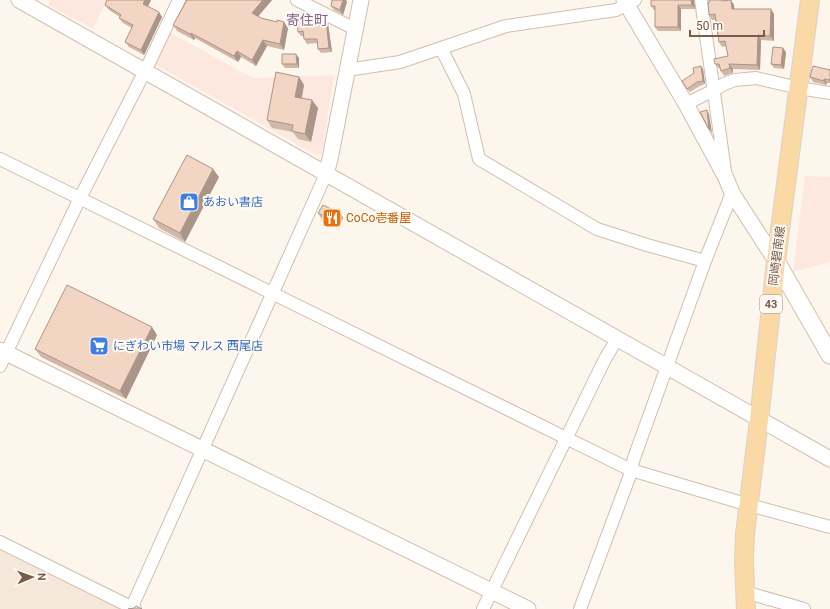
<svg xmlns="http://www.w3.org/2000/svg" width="830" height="609" font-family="Roboto,'Noto Sans JP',sans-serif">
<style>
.residential{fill:#f5e8da}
.commercial{fill:#fde8e0}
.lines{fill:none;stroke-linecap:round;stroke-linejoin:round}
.minor-casing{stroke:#d1beb0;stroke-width:14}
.tertiary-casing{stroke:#d1beb0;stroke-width:17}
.secondary-casing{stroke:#d6c0b0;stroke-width:19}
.primary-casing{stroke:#dad1cd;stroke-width:20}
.minor{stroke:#fff;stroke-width:12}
.tertiary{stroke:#fff;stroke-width:15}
.secondary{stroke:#fff;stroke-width:17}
.primary{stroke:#fbd9a5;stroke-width:18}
.wall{fill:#d1b7a8}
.shaded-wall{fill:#aa9588}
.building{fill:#f3d5c3;stroke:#aa9588}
.labels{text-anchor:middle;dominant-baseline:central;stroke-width:4;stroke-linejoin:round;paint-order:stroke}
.shield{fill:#fffaf3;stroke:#a28b7f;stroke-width:1}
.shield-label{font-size:11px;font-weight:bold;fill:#7a5c4d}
.shop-label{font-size:12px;fill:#366cbe;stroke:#fffaf3;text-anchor:start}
.food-label{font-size:12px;fill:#c56008;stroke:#fffaf3;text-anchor:start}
.street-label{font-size:12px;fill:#7a5c4d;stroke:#fffaf3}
.quarter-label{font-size:14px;fill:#846695;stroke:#fffaf3}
</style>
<rect width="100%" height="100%" fill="#fdf6ec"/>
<!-- residential -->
<path class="residential" d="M0 545 124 609H0Z"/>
<!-- commercial -->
<g class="commercial">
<path d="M50 0H107L93 29 48 5Z"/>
<path d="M169 32 253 78 334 75 322 154 316 155 153 63Z"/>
<path d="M805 176 830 177V262L793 272Z"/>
</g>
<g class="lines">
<!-- minor casing -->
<g class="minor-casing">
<g id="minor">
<path d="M297 0 355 29"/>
<path d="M701 0 725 171"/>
<path d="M441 48 464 94 479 159 597 229 647 245 705 261"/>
<path d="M347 70 400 62 506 26 616 10 635 0"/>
<path d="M686 104 714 90 724 84 735 80 756 78 799 88 830 93"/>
<path d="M0 159 631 470 749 505 830 527"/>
<path d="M0 366 80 198 149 63 179 0"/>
<path d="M0 542 135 609"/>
<path d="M745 592 804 609"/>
<path d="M131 609 326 174"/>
<path d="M483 609 605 359 617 339"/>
<path d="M580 609 630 475 634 458 705 261 732 193"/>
</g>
</g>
<!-- tertiary casing -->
<g class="tertiary-casing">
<g id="tertiary">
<path d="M19 0 830 459"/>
<path d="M624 0 686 104 726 178 732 193 776 261"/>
<path d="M326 174 330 159 361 0"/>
<path d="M0 350 528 609"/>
</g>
</g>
<!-- secondary casing -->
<g class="secondary-casing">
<path id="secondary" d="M776 261 830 355"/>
</g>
<!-- primary casing -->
<g class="primary-casing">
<path id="primary" d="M746 609 744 562 745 534 759 420 776 261 810 0"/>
</g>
<!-- minor -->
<use href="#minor" class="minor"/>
<!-- tertiary -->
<use href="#tertiary" class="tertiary"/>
<!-- secondary -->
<use href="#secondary" class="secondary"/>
<!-- primary -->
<use href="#primary" class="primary"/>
</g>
<!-- wall -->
<g class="wall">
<path d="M107 0H151L148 7 162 17 144 55 129 47 125 42 132 28 123 23 119 18 120 17 109 10 105 5Z"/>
<path d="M185 0H272L258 16 261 18 277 22H284L288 28 284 50 267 46 256 66 241 57 238 62 195 38 194 40 177 31 173 25 186 1Z"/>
<path d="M731 0 734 5V9L774 14V41L761 40 760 70 733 69V73L724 76 721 71 720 68H718L715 64 728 56 726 46 722 47 719 42 715 20H712L709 15V3Z"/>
<path d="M694 1 695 9H681V31H658L655 27V10H654L651 6Z"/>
<path d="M347 2 343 15 334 10 331 6Z"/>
<path d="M326 20 328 24 332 52 321 53 318 49 317 43 307 44 304 39V36H301L298 32Z"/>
<path d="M786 52 784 69 774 68 771 64Z"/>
<path d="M299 58V68H285L282 64Z"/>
<path d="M701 66 703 69 705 84 700 86 690 92 687 89 694 73Z"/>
<path d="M830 69V83H827L826 85 813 82 810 77 830 70Z"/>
<path d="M299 77 304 85 302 98 318 108 311 142 298 139 293 132 272 128 267 120Z"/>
<path d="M219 177 185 242 159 228 153 219Z"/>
<path d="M318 213 341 214 343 218 339 227 321 218Z"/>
<path d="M157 335 126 399 41 357 35 349Z"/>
</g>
<!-- shaded-wall -->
<g class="shaded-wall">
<path d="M145 0H151L146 9 143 4Z"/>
<path d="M263 0H272L256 19 252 13Z"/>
<path d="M343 0H346L347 2 343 15 340 10Z"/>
<path d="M691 0H694L695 9 692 5Z"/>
<path d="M731 0 734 5 735 14 732 9Z"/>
<path d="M678 5 681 9V31L678 27Z"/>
<path d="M771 9 774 14V41L770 36Z"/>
<path d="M159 12 162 17 144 55 141 50Z"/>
<path d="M326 20 328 24 332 52 329 48Z"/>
<path d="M284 22 288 28 284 50 280 44Z"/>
<path d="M191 33 195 38 194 40 190 34Z"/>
<path d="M758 35 761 40 760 70 757 65Z"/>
<path d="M263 40 267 46 256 66 252 60Z"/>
<path d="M783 48 786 52 784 69 781 65Z"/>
<path d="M237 51 241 57 238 62 234 56Z"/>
<path d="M296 54 299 58V68L297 64Z"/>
<path d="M729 64 733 69V73L730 68Z"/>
<path d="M701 66 703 69 705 84 703 81Z"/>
<path d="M299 77 304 85 300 105 295 97Z"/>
<path d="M824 79 827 83 826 85 824 81Z"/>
<path d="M312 100 318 108 311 142 305 134Z"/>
<path d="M707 110 709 114 712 133 709 129Z"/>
<path d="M213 169 219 177 185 242 180 233Z"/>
<path d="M341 214 343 218 339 227 336 223Z"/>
<path d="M152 327 157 335 126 399 120 391Z"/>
</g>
<!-- building -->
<g class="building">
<path d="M107 0H145L143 4 159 12 141 50 125 42 133 25 119 18 121 15 105 5Z"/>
<path d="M187 0H263L252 13 261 18 277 22V20L284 22 280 44 263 40 252 60 237 51 234 56 191 33 190 34 173 25Z"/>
<path d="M332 0H343L340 10 331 6Z"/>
<path d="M651 0H691L692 5H678V27H655V6H651Z"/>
<path d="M709 0H722V1L731 0 732 9H771L770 36 758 35 757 65 729 64 730 68 721 71 719 64H715L714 59 728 56 725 41 719 42 715 14 709 15 708 3H709Z"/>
<path d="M314 17H319L326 20 329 48 318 49 317 39H304L303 31 298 32 297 21H315Z"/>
<path d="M773 47 783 48 781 65 771 64Z"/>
<path d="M282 54H296L297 64H282Z"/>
<path d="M701 66 703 81 697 82 687 89 682 81 694 73 693 68Z"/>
<path d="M813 66 830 70V69V80L824 79V81L810 77Z"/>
<path d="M276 72 299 77 295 97 312 100 305 134 292 131 293 125 267 120Z"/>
<path d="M707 110 709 129 700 112Z"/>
<path d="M187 155 213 169 180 233 153 219Z"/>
<path d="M323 205 341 214 336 223 318 213Z"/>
<path d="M67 285 152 327 120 391 35 349Z"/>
<path d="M136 606 142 609H128L134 608Z"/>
</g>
<!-- icons -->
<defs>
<g id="shop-square" transform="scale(1)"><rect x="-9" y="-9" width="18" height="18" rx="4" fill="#3f7fe0" stroke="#fffaf3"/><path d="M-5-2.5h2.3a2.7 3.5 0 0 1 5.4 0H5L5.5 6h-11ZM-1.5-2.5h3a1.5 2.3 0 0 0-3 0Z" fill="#fff"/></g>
<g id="restaurant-square" transform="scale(1)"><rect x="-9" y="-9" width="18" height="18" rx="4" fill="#e8710a" stroke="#fffaf3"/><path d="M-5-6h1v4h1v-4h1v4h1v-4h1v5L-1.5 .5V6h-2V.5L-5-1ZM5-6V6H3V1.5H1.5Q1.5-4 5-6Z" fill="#fff"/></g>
<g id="supermarket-square" transform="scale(1)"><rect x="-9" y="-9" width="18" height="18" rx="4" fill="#3f7fe0" stroke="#fffaf3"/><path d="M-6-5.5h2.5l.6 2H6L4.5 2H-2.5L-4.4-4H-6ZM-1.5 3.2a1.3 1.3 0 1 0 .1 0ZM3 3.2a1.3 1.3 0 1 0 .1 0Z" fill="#fff"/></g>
</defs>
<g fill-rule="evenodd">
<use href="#shop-square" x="189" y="202"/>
<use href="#restaurant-square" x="332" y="218"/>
<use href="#supermarket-square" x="99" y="346"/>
</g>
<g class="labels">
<!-- shield labels -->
<rect class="shield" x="760" y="295" width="22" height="18" rx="3"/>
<g class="shield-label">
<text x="771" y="304">43</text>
</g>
<!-- shop labels -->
<g class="shop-label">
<text x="203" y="202">あおい書店</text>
<text x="113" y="346">にぎわい市場 マルス 西尾店</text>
</g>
<!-- food labels -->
<g class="food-label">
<text x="346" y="218">CoCo壱番屋</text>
</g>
<!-- street labels -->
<g class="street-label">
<text transform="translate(777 256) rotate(-83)">岡崎碧南線</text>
</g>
<!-- quarter labels -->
<g class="quarter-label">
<text x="307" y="20">寄住町</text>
</g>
</g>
<!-- north arrow -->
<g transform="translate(32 577) rotate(88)" stroke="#fffaf3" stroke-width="3" paint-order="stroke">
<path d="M0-3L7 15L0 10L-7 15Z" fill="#7a5c4d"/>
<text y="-6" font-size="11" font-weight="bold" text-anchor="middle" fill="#7a5c4d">N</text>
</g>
<!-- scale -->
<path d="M690 30v6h74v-6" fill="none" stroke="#7a5c4d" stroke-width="2"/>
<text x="696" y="30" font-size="12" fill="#7a5c4d" stroke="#fffaf3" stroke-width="3" paint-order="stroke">50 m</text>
</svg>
